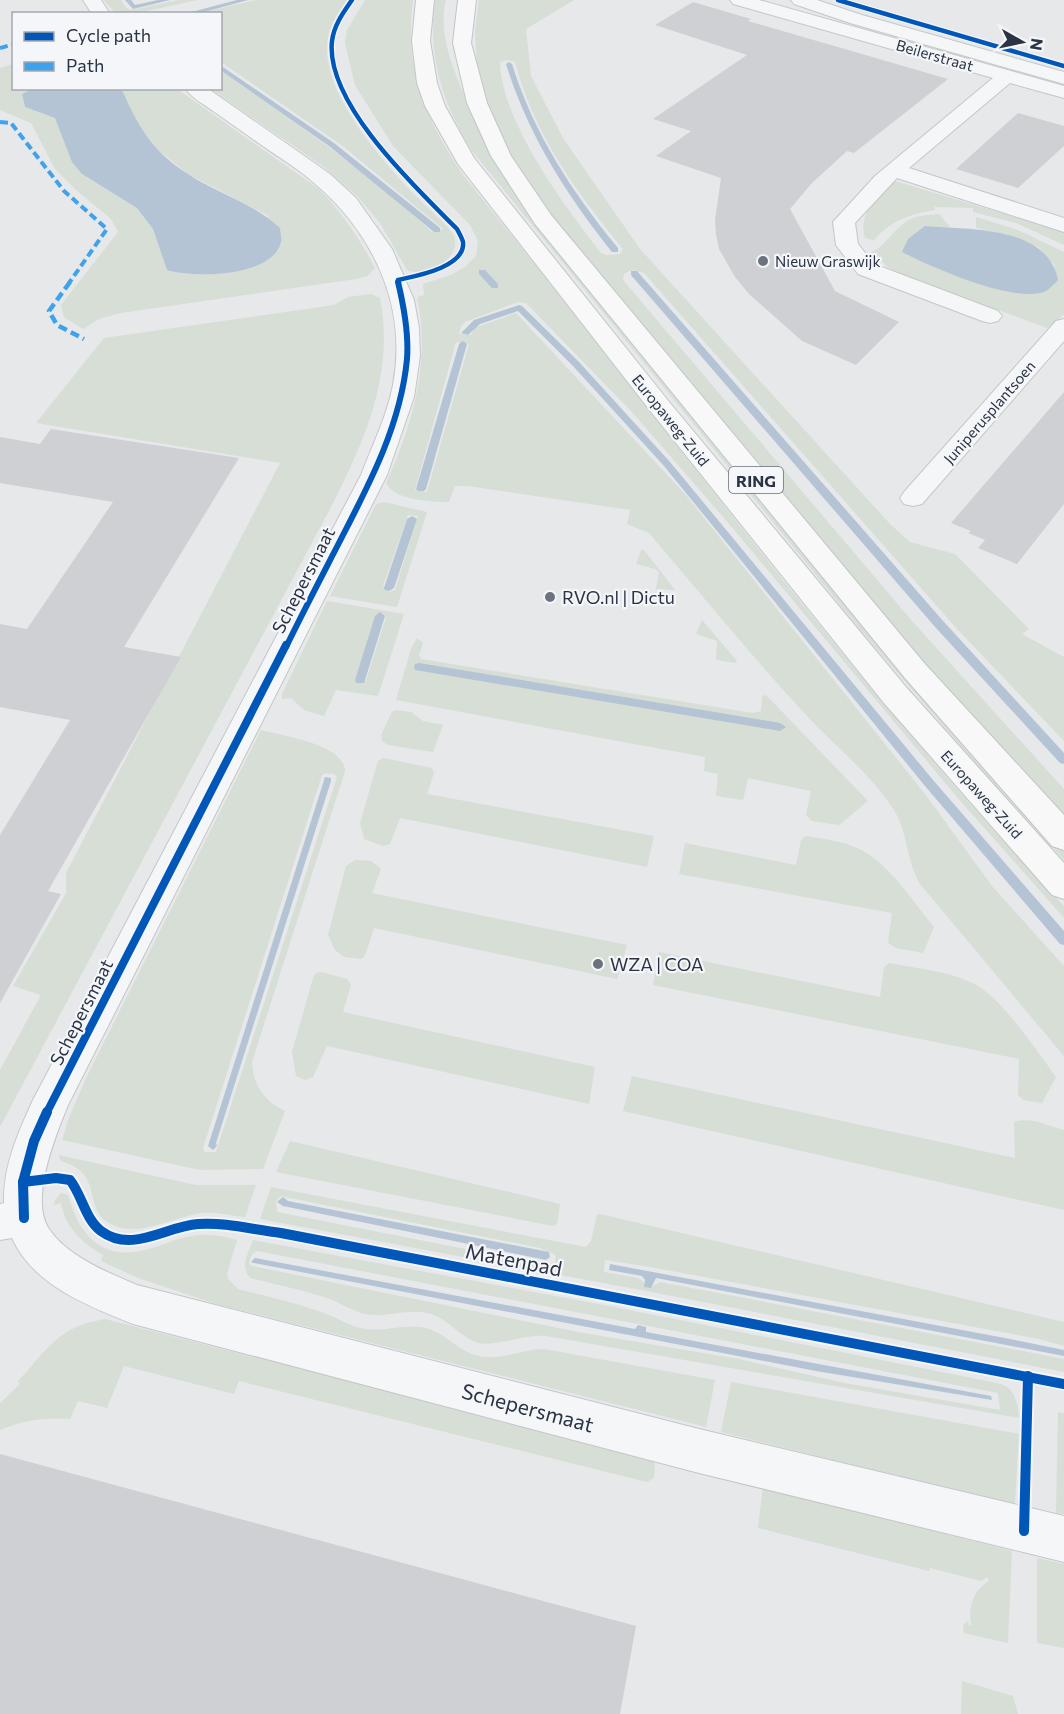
<svg xmlns="http://www.w3.org/2000/svg" width="1064" height="1714" font-family="Commissioner,sans-serif">
<style>
.green{fill:#d6ded6;fill-rule:evenodd}
.water{fill:#b4c4d5}
.lines{fill:none;stroke-linecap:round;stroke-linejoin:round}
.stream{fill:#b4c4d5;fill-rule:evenodd}
.building{fill:#ced0d3}
.minor-casing{stroke:#c4c6c8;stroke-width:2}
.tertiary-casing{stroke:#c4c6c8;stroke-width:2}
.primary-casing{stroke:#c2c5c8;stroke-width:2}
.minor{fill:#f5f6f7;fill-rule:evenodd}
.tertiary{fill:#f5f6f7;fill-rule:evenodd}
.primary{fill:#f8f8f8;fill-rule:evenodd}
.quiet-far1{stroke:#3ea3ec;stroke-width:4;stroke-dasharray:8 4;stroke-linecap:butt}
.quiet{stroke:#3ea3ec;stroke-width:4.5;stroke-dasharray:9 4.5;stroke-linecap:butt}
.cycleway-far3-casing{stroke:#f4f6f9;stroke-width:7}
.cycleway-far2-casing{stroke:#f4f6f9;stroke-width:9}
.cycleway-far1-casing{stroke:#f4f6f9;stroke-width:11}
.cycleway-casing{stroke:#f4f6f9;stroke-width:14}
.cycleway-far3{stroke:#0057b8;stroke-width:4.5}
.cycleway-far2{stroke:#0057b8;stroke-width:6}
.cycleway-far1{stroke:#0057b8;stroke-width:8}
.cycleway{stroke:#0057b8;stroke-width:10}
.poi-dot{fill:#6c737f;stroke:#f4f6f9;stroke-width:2}
.labels{text-anchor:middle;dominant-baseline:central;stroke-width:4.5;stroke-linejoin:round;paint-order:stroke}
.far-street-label{font-size:15px;fill:#2b3445;stroke:#f4f6f9}
.far-poi-label{font-size:15px;fill:#2b3445;stroke:#f4f6f9;text-anchor:start}
.shield{fill:#f4f6f9;stroke:#676e7b;stroke-width:1.5}
.shield-label{font-size:16px;font-weight:bold;fill:#2b3445}
.street-label{font-size:18px;fill:#2b3445;stroke:#f4f6f9}
.poi-label{font-size:18px;fill:#2b3445;stroke:#f4f6f9;text-anchor:start}
.near-street-label{font-size:21px;fill:#2b3445;stroke:#f4f6f9}
</style>
<rect width="100%" height="100%" fill="#e6e8ea"/>
<!-- green -->
<g class="green">
<path d="M104 0H121L126 8 131 10 179 0H197L138 13H115Z"/>
<path d="M256 0H347C339 11 331 23 328 37 318 90 383 162 418 198 429 210 444 221 453 234 465 257 426 280 407 270L380 223 357 196 324 167 211 89 220 88 221 71C294 121 366 171 432 232L443 229 344 147 221 62 220 14 200 13Z"/>
<path d="M365 0H413C404 71 425 117 463 175 662 420 847 678 1064 906V918L956 796 730 525 632 412 526 303 518 302 465 322 461 326 459 334 471 335 474 328 516 313 685 494 925 794 992 886 1064 966V1056L920 884C906 860 908 830 892 807 870 774 836 747 808 717 753 658 702 595 649 533L627 524 630 510 468 486H455L449 502C431 502 394 500 386 483 413 425 431 361 417 297L424 295 423 284 451 275 465 267 476 256 478 241 470 225 393 146 355 85 345 43 347 30ZM456 342 469 344 427 492 415 490Z"/>
<path d="M435 0H446C434 43 468 102 486 140L1064 848V860L983 772 863 633 473 152C443 106 427 55 435 0Z"/>
<path d="M479 0H574L526 29 531 76 563 138 640 249 890 524 910 542 955 554 1029 629 1022 634 1064 657V741L958 630 644 273 632 270 624 274 623 280 912 621 1064 789V823L945 693 588 267 512 163 488 115 477 70 475 30ZM507 60 515 62C534 134 576 192 623 249L620 254 607 255 601 253C565 207 501 121 500 62Z"/>
<path d="M13 64 14 88 35 89 22 94 25 107 55 118 82 174 137 208 153 229 167 270 249 267 269 259 281 243 267 215 188 174 157 149 138 126 123 92 119 89H177L319 189C342 213 360 239 375 268L367 276 356 279 121 313 99 319 83 329 64 317 61 305 118 232 111 219 76 190 55 169 31 123 0 110V68Z"/>
<path d="M895 181 1064 232V245L1016 223 973 212V208L934 207 935 210C911 214 891 220 874 240L865 238C857 214 879 196 895 181Z"/>
<path d="M939 214 950 227H926L902 252 965 279 1026 294 1055 266 1038 247 1009 235 976 228V217L1018 230 1064 252V314L1050 329 904 275 889 268 871 252C886 247 895 226 911 219 919 215 930 215 939 214Z"/>
<path d="M371 294 380 298C395 375 364 442 330 509L0 1127V1070L41 995 13 986 66 893V873L280 463 36 423 104 338 334 305 348 297Z"/>
<path d="M384 502 427 512 397 607 330 596 376 504ZM408 515 418 516 395 590 389 592 383 586Z"/>
<path d="M641 550H644L675 590 656 589 659 572 655 569 636 564Z"/>
<path d="M327 601 404 614 378 696 336 690 324 716 304 710 291 698 282 699V694ZM383 614 386 617 366 681H355L376 615Z"/>
<path d="M702 620 737 661 736 663 716 660 717 641 696 634Z"/>
<path d="M417 638 423 643 419 655 421 659 753 713 761 711 762 696 766 695 868 801 839 825 812 821 806 815 811 791 748 778 743 800 716 796 718 774 704 771 705 757 396 700 411 649Z"/>
<path d="M395 710 411 712 423 721 443 725 433 752 388 745 382 741 381 735 392 712Z"/>
<path d="M261 730C283 736 344 744 345 771L252 1062C253 1085 264 1101 285 1111L263 1169 200 1170 62 1140 68 1120 87 1076ZM326 773 334 774 337 777 216 1152H205L203 1148 322 775Z"/>
<path d="M383 758 432 768 434 773 427 794 654 836 647 867 400 818 390 844 383 846 364 839 360 823 378 761Z"/>
<path d="M805 836C825 839 851 842 868 854 894 871 914 903 934 927L923 953 896 948 888 943 892 913 679 874 685 843 796 865 801 840Z"/>
<path d="M355 860 371 861 381 869 372 893 627 945 617 979 374 928 366 953 362 959 344 957 335 950 328 935 346 866Z"/>
<path d="M659 952 880 997 884 967 889 963C918 969 952 971 978 986 1004 1002 1038 1052 1056 1077L1042 1103 1023 1100 1018 1095 1019 1059 653 985Z"/>
<path d="M322 972 347 979 351 985 343 1012 595 1067 589 1104 327 1046 313 1077 305 1080 296 1076 292 1052 313 978 316 973Z"/>
<path d="M632 1076 1015 1158 1014 1122C1030 1116 1049 1126 1064 1130V1210L623 1111Z"/>
<path d="M290 1141 560 1204 557 1224 553 1226 276 1172Z"/>
<path d="M58 1155 196 1185H256L245 1217C232 1216 217 1212 203 1213 174 1216 137 1240 109 1223 82 1207 105 1174 61 1161Z"/>
<path d="M271 1187 586 1247 591 1241 597 1214H600L1064 1322V1346L1039 1339 650 1267 605 1260 604 1272 638 1278 644 1282 645 1287H651L660 1282 1064 1359V1372L646 1291 260 1219ZM280 1196 540 1248 556 1255 555 1262 547 1265 277 1212 276 1202Z"/>
<path d="M61 1193 68 1195C80 1239 105 1263 152 1248 166 1244 178 1238 192 1236 208 1233 222 1236 237 1240L227 1274 228 1279 238 1289C265 1296 292 1302 318 1311 335 1316 348 1326 365 1329 387 1332 408 1322 429 1329 450 1336 461 1355 485 1357 505 1359 524 1349 544 1349L715 1380 706 1427 216 1304 138 1278 101 1261 103 1255C83 1244 65 1227 61 1203L54 1205 55 1200Z"/>
<path d="M253 1240 604 1305 997 1383C1015 1387 1018 1402 1019 1418L546 1336C526 1334 493 1347 478 1343 460 1337 448 1318 427 1313 408 1309 391 1316 373 1315 356 1314 345 1305 330 1299 304 1290 277 1285 250 1278 240 1266 248 1254 253 1240ZM257 1251 998 1393 1000 1410 844 1383 739 1359 578 1332 252 1266 249 1264C250 1258 251 1253 257 1251Z"/>
<path d="M105 1319 652 1459 655 1464 654 1478 647 1482 239 1381 234 1394 124 1366 107 1408 78 1401 70 1419C44 1417 24 1420 0 1430V1403L20 1384 18 1381C49 1348 57 1327 105 1319Z"/>
<path d="M731 1382 1019 1434 1015 1501 1013 1505 721 1432Z"/>
<path d="M1058 1412 1064 1413V1514L1056 1513Z"/>
<path d="M763 1487 1012 1551 1008 1643 964 1633 963 1625 968 1621 969 1626 971 1625C968 1607 973 1591 989 1581L987 1577 981 1581 930 1568 929 1571 758 1528Z"/>
<path d="M1037 1558 1064 1564V1648L1037 1643Z"/>
<path d="M962 1681 1013 1696 1018 1714H961Z"/>
</g>
<!-- water -->
<g class="water">
<path d="M35 88 119 89 123 92C139 128 153 152 188 174 218 194 254 203 280 228 280 232 282 238 281 242 272 278 194 278 167 270L153 229 137 208 82 174 72 162 55 118 25 107 22 94Z"/>
<path d="M925 226C965 230 1047 224 1058 280 1055 283 1051 287 1048 290 1020 307 929 266 902 252L908 239Z"/>
<path d="M325 777 331 778V781L216 1143 217 1146 213 1150 208 1146Z"/>
<path d="M283 1197 288 1201 549 1252 550 1257 546 1260 283 1206 277 1202Z"/>
<path d="M255 1258 635 1329 638 1325 646 1327V1332L991 1396 992 1400 816 1371 254 1263 251 1262Z"/>
<path d="M610 1264 1010 1339 1064 1350V1356L656 1278 651 1288 644 1287 645 1280 642 1276 609 1270Z"/>
</g>
<g class="lines">
<!-- stream -->
<g class="stream">
<path d="M125 0H131L135 5 158 0H170L133 9Z"/>
<path d="M237 0H248L197 14H184Z"/>
<path d="M509 62 512 64C534 134 572 192 618 248V252H612C566 194 528 135 506 64Z"/>
<path d="M220 65 334 143 440 228V232H434L329 146 220 70Z"/>
<path d="M479 270H485L498 284V288H492L479 274Z"/>
<path d="M631 271H637L944 622 1064 753V764L1060 763 936 628 631 275Z"/>
<path d="M519 305 522 306 579 362 670 462 933 780 1064 931V945L1060 944 925 786 664 466 573 366 518 311 480 324 468 335 461 333 474 320Z"/>
<path d="M463 341 467 344 426 489 424 491H418L416 489 459 344Z"/>
<path d="M412 516 417 519 394 588 389 591 385 590 384 588 407 519Z"/>
<path d="M380 612 385 616 365 680 364 683H356L355 680 375 616Z"/>
<path d="M419 663 780 723 786 727 780 731 415 670 414 667 415 664Z"/>
</g>
</g>
<!-- building -->
<g class="building">
<path d="M693 2 751 19 748 21 948 79 854 153 847 151 812 183 790 209 835 291 899 322 856 365 802 341 749 294 735 277 719 249 716 235 715 220 721 178 656 156 691 131 653 119 747 55 655 25Z"/>
<path d="M1018 113 1064 126V146L1018 188 956 169Z"/>
<path d="M1064 392V504L1017 564 978 548 985 540 968 533 971 531 951 523Z"/>
<path d="M51 429 239 458 124 647 181 657 48 891 61 894 0 1003V835L70 720 0 707V624L27 629 113 502 0 483V437L40 444Z"/>
<path d="M0 1454 636 1626 620 1714H0Z"/>
</g>
<g class="lines">
<!-- minor casing -->
<g class="minor-casing">
<g id="minor">
<path d="M83 0H101L110 14H92Z"/>
<path d="M730 0H759L1064 86V98L1010 83 909 168 1064 218V232L897 178 855 223 858 244 874 264 998 311 1002 316 998 321 990 323 982 321 858 274 836 245 833 222 875 176 993 78 733 4Z"/>
<path d="M185 88H207L330 174 356 198 392 249 414 300 419 328 420 356 414 397 387 475 68 1105C56 1135 29 1199 49 1229 68 1257 107 1272 137 1285L699 1429 1064 1516V1562L699 1473 133 1324C88 1306 33 1285 12 1238L0 1240V1204L4 1203C3 1166 18 1133 33 1100L361 475C372 446 387 416 393 385 410 294 362 213 288 163 263 147 238 128 213 111 204 104 191 98 185 88Z"/>
<path d="M1064 319V341L922 504 913 506 904 504 900 498 904 492 1056 321Z"/>
</g>
</g>
<!-- tertiary casing -->
<g class="tertiary-casing">
<path id="tertiary" d="M791 0H817L862 15 1064 72V84L850 23 794 4Z"/>
</g>
<!-- primary casing -->
<g class="primary-casing">
<g id="primary">
<path d="M416 0H434L430 41 437 83 445 106 474 158 670 403 906 687 1064 863V899L1052 895 884 703 652 413 458 164 425 106 417 83 412 41Z"/>
<path d="M458 0H476L471 43 487 103 511 156 551 215 925 664 1064 815V850L1052 846 905 678 535 224 491 156 467 103 453 43Z"/>
</g>
</g>
<!-- minor -->
<use href="#minor" class="minor"/>
<!-- tertiary -->
<use href="#tertiary" class="tertiary"/>
<!-- primary -->
<use href="#primary" class="primary"/>
<!-- quiet-far1 -->
<g class="quiet-far1">
<path d="M0 48 14 44"/>
<path d="M0 122 11 123 64 191 107 229 69 283"/>
</g>
<!-- quiet -->
<path class="quiet" d="M70 282 49 311 57 325 84 339"/>
<!-- cycleway-far3 casing -->
<g class="cycleway-far3-casing">
<g id="cycleway-far3">
<path d="M352 0C343 13 334 25 332 41 325 103 416 188 457 229 459 233 462 238 463 242 466 267 416 276 398 280L399 283"/>
<path d="M838 0 1064 66"/>
</g>
</g>
<!-- cycleway-far2 casing -->
<g class="cycleway-far2-casing">
<path id="cycleway-far2" d="M286 647C304 610 323 574 342 537 371 481 401 423 407 359 409 333 404 307 398 282"/>
</g>
<!-- cycleway-far1 casing -->
<g class="cycleway-far1-casing">
<path id="cycleway-far1" d="M46 1114 286 645"/>
</g>
<!-- cycleway casing -->
<g class="cycleway-casing">
<g id="cycleway">
<path d="M23 1182 56 1178 70 1180C82 1195 85 1219 101 1231 132 1254 166 1226 198 1224 226 1222 254 1230 281 1233L1064 1384"/>
<path d="M24 1218 23 1182 34 1141 47 1112"/>
<path d="M1024 1531 1028 1376"/>
</g>
</g>
<!-- cycleway-far3 -->
<use href="#cycleway-far3" class="cycleway-far3"/>
<!-- cycleway-far2 -->
<use href="#cycleway-far2" class="cycleway-far2"/>
<!-- cycleway-far1 -->
<use href="#cycleway-far1" class="cycleway-far1"/>
<!-- cycleway -->
<use href="#cycleway" class="cycleway"/>
</g>
<!-- markers -->
<g class="poi-dot">
<circle cx="763" cy="261" r="6"/>
<circle cx="550" cy="597" r="6"/>
<circle cx="598" cy="964" r="6"/>
</g>
<g class="labels">
<!-- far-street labels -->
<g class="far-street-label">
<text transform="translate(935 55) rotate(16)">Beilerstraat</text>
<text transform="translate(989 412) rotate(-49)">Juniperusplantsoen</text>
<text transform="translate(671 420) rotate(51)">Europaweg-Zuid</text>
<text transform="translate(982 794) rotate(48)">Europaweg-Zuid</text>
</g>
<!-- far-poi labels -->
<g class="far-poi-label">
<text x="775" y="261">Nieuw Graswijk</text>
</g>
<!-- shield labels -->
<rect class="shield" x="729" y="467" width="54" height="26" rx="4.5"/>
<g class="shield-label">
<text x="756" y="480">RING</text>
</g>
<!-- street labels -->
<g class="street-label">
<text transform="translate(303 580) rotate(-63)">Schepersmaat</text>
<text transform="translate(81 1012) rotate(-63)">Schepersmaat</text>
</g>
<!-- poi labels -->
<g class="poi-label">
<text x="562" y="597">RVO.nl | Dictu</text>
<text x="610" y="964">WZA | COA</text>
</g>
<!-- near-street labels -->
<g class="near-street-label">
<text transform="translate(514 1259) rotate(11)">Matenpad</text>
<text transform="translate(528 1407) rotate(15)">Schepersmaat</text>
</g>
</g>
<!-- legend -->
<rect x="12" y="12" width="210" height="78" fill="#f4f6f9" stroke="#a4a8b1" stroke-width="1.5"/>
<rect x="24" y="32" width="30" height="9" fill="#0057b8" stroke="#a4a8b1" stroke-width="1.5"/>
<text x="66" y="42" font-size="18" fill="#2b3445">Cycle path</text>
<rect x="24" y="62" width="30" height="9" fill="#3ea3ec" stroke="#a4a8b1" stroke-width="1.5"/>
<text x="66" y="72" font-size="18" fill="#2b3445">Path</text>
<!-- north arrow -->
<g transform="translate(1022 42) rotate(99)" stroke="#f4f6f9" stroke-width="4.5" paint-order="stroke">
<path d="M0-4.5L10 22L0 15L-10 22Z" fill="#2b3445"/>
<text y="-9" font-size="16" font-weight="bold" text-anchor="middle" fill="#2b3445">N</text>
</g>
</svg>
